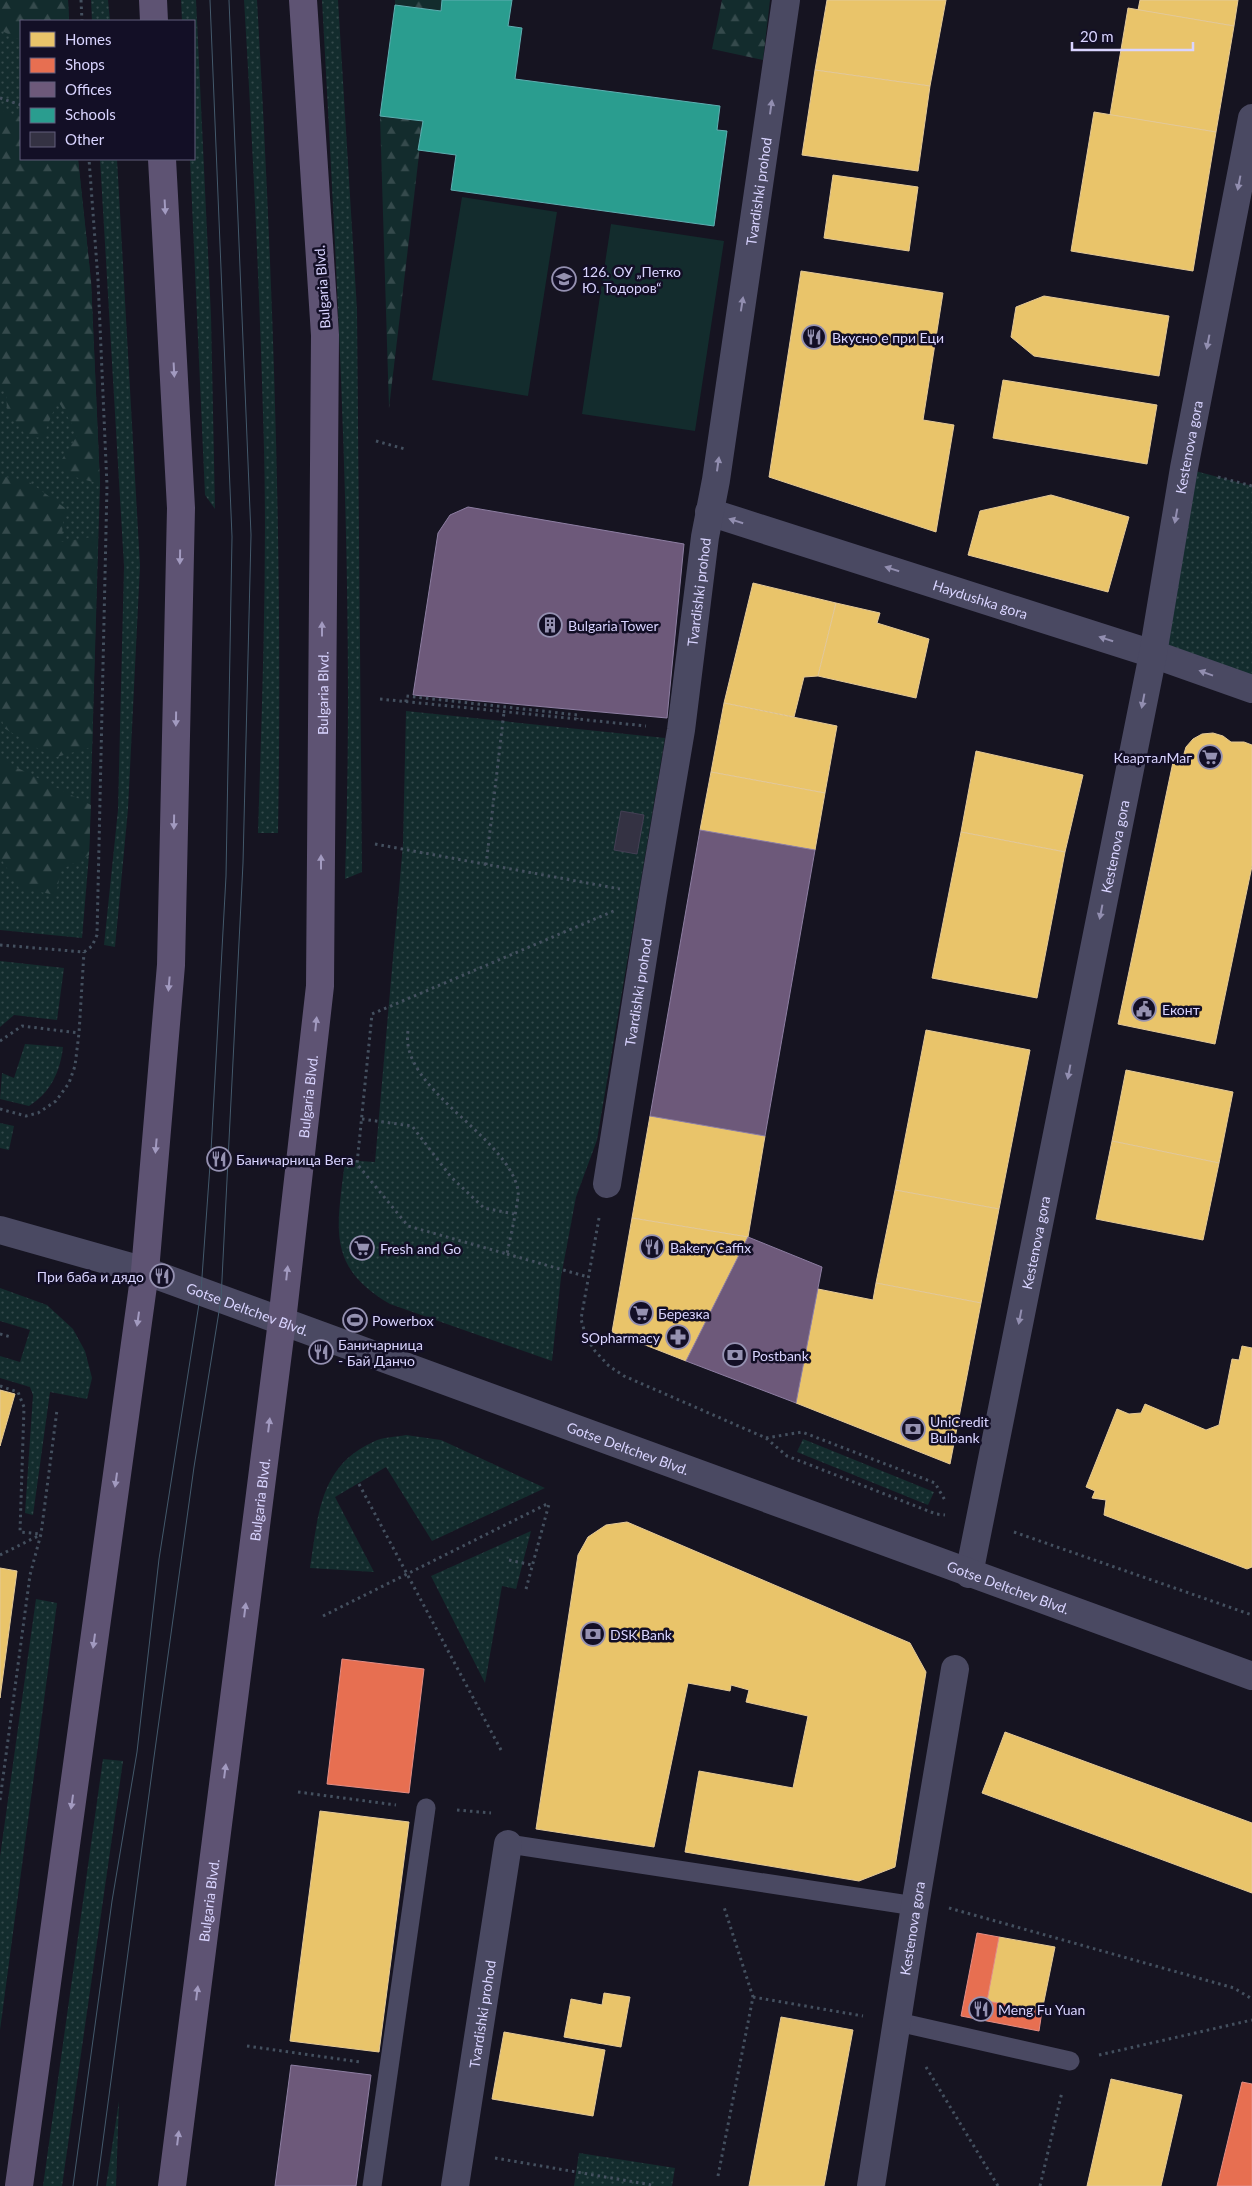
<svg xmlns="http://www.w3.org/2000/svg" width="1252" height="2186" font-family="Lato,sans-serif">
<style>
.grass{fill:url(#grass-dots)}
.forest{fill:url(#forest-firs)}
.garden{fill:#132c2d}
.homes{fill:#e9c46a;stroke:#e4c997}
.shops{fill:#e76f51;stroke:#e38d85}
.offices{fill:#6d597a;stroke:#8d7ea2}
.schools{fill:#2a9d8f;stroke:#5eaeb1}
.building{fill:#343243;stroke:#433f54}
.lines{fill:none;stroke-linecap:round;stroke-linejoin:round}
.path{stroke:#44505f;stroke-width:3;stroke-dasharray:2.5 4;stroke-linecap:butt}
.service{stroke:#4a4962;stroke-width:19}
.minor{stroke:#4a4962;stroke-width:28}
.tertiary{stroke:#4a4962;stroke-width:28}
.primary{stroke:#5e5373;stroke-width:28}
.tram{stroke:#43596b;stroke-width:1}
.oneway{fill:#928eb0}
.oneway2{fill:#a29ac0}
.labels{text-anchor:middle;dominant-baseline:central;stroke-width:5;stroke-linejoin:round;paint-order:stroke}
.street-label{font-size:14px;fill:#d9d4ff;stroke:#130f26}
.poi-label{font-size:14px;fill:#d9d4ff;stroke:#130f26;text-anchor:start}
</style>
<defs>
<pattern id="grass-dots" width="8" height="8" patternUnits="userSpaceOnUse" patternTransform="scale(1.25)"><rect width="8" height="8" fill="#132c2d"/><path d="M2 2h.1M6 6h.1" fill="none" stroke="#354a4c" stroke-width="1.8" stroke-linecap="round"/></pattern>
<pattern id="forest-firs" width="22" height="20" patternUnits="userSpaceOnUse" patternTransform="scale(1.25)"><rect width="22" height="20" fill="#132c2d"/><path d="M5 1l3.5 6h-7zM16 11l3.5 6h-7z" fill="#354a4c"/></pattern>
</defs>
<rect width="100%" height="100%" fill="#161421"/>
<!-- grass -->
<g class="grass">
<path d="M0 0H68L69 21H21V159H78L91 281 100 484 89 855 82 938 0 930Z"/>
<path d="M91 0H108L110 21H92Z"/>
<path d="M181 0H196L211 316 215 509 205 495 190 159H194V21H182Z"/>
<path d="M244 0H257C273 277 283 555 278 833H258C262 705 267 576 264 448 260 299 253 149 244 0Z"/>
<path d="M322 0H338L357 310 362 872 345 879C355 586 338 293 322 0Z"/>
<path d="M100 159H117L140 566 128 809 115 947 104 945 118 810 124 566Z"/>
<path d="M1184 468 1252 486V689L1153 654Z"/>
<path d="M406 711 665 738 597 1140 576 1197 561 1277 552 1361 390 1304C324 1266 338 1225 345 1160L375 1162 403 844Z"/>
<path d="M0 961 64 968 57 1020 14 1015 0 1027Z"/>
<path d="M25 1044 63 1047C60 1072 51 1092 29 1106L0 1099 2 1073 14 1078Z"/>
<path d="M0 1123 14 1126 9 1150 0 1148Z"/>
<path d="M0 1288 47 1305 73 1329 85 1351 92 1378 87 1399 50 1392 33 1515 25 1513 33 1395 30 1387 0 1378V1356L20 1362 30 1330 0 1321Z"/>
<path d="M406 1435 441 1440 545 1488 432 1541 386 1467 335 1497 374 1572 310 1568C318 1517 319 1466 373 1442 382 1437 396 1437 406 1435Z"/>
<path d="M803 1439 934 1492 928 1505 797 1452Z"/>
<path d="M531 1531 516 1589 502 1586 485 1683 431 1576Z"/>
<path d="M36 1599 57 1603 0 2030V1857Z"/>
<path d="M103 1759 123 1761 62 2186H43Z"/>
<path d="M119 2101 116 2186H106Z"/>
<path d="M579 2153 675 2168 672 2186H574Z"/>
</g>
<!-- forest -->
<g class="forest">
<path d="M0 0H68L69 21H21V38L18 39 0 30Z"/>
<path d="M395 0H442L441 11 395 5Z"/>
<path d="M722 0H770L763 60 712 49Z"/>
<path d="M0 110 21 117V159H78L91 281 100 484 75 477 59 464 78 434 58 401 42 438 26 436 7 410 6 388 0 382Z"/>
<path d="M380 116 423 121 389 408Z"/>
<path d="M0 476 28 481 65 508 61 542 98 536 92 747 53 758 4 728 0 712Z"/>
<path d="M0 759 91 805 89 855 61 870 56 895 19 888 0 857Z"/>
</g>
<!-- garden -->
<g class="garden">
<path d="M462 197 557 212 528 396 432 380Z"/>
<path d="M611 224 724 241 695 431 582 414Z"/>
</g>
<!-- homes -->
<g class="homes">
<path d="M827 0H946L930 86 815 70Z"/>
<path d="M1140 0H1238L1234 26 1138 10Z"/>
<path d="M1128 8 1234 26 1216 132 1110 115Z"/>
<path d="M815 70 930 86 918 171 802 155Z"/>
<path d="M1094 112 1216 132 1193 271 1071 251Z"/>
<path d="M833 175 918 187 909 251 824 238Z"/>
<path d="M801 271 943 293 923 420 954 425 936 532 769 477Z"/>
<path d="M1044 296 1169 316 1159 376 1034 356 1011 337 1016 307Z"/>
<path d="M1003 380 1157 405 1147 464 993 438Z"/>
<path d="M1051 495 1129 517 1108 592 968 555 980 511Z"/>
<path d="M753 583 836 603 818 676 804 677 794 717 724 703Z"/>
<path d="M836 603 880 613 877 623 929 639 916 698 818 676Z"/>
<path d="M724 703 837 726 825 793 711 772Z"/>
<path d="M1213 733 1223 736 1231 742H1244L1252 745V866L1215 1044 1118 1024 1173 762 1184 764 1183 757 1186 747 1193 739 1202 734Z"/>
<path d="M976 751 1083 775 1065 852 961 832Z"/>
<path d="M711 772 825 793 815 850 700 830Z"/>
<path d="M961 832 1065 852 1037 998 932 978Z"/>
<path d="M926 1030 1030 1050 999 1209 895 1190Z"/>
<path d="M1126 1070 1233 1092 1219 1163 1112 1141Z"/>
<path d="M650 1116 765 1136 748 1237 632 1218Z"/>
<path d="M1112 1141 1219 1163 1203 1240 1096 1219Z"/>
<path d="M895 1190 999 1209 981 1303 876 1283Z"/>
<path d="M632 1218 748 1237 686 1361 612 1332Z"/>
<path d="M876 1283 981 1303 950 1464 796 1403 818 1289 873 1300Z"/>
<path d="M1242 1346 1252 1348V1567L1247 1569 1104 1515 1106 1500 1092 1498 1095 1491 1086 1487 1117 1409 1129 1414 1141 1413 1145 1404 1206 1430 1219 1425 1232 1359 1239 1360Z"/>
<path d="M0 1390 15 1394 0 1446Z"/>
<path d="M627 1522 910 1643 926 1672 895 1867 859 1881 685 1852 699 1771 793 1788 808 1716 746 1702 749 1690 731 1685 730 1691 688 1683 654 1847 536 1829 578 1555 588 1537 606 1525Z"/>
<path d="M0 1568 17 1571 0 1698Z"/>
<path d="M1005 1732 1252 1823V1893L982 1793Z"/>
<path d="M320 1811 409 1822 379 2052 290 2041Z"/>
<path d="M999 1937 1055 1947 1042 2011 987 2001Z"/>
<path d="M604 1993 630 1997 621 2047 564 2037 571 1999 602 2005Z"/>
<path d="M781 2017 853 2030 824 2186H749Z"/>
<path d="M504 2032 605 2050 593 2116 492 2099Z"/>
<path d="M1111 2079 1182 2095 1161 2186H1087Z"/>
</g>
<!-- shops -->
<g class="shops">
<path d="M342 1659 424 1669 409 1793 327 1784Z"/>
<path d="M977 1933 999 1937 987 2001 1042 2011 1039 2031 961 2016Z"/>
<path d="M1242 2082 1252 2084V2186H1217Z"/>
</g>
<!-- offices -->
<g class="offices">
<path d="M468 507 684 544 667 718 413 695 438 533 450 515Z"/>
<path d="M700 830 815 850 765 1136 650 1116Z"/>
<path d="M748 1237 822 1267 796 1403 686 1361Z"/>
<path d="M291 2065 371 2075 356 2186H275Z"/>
</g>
<!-- schools -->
<path class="schools" d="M442 0H512L508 26 522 28 515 79 720 106 717 130 727 131 714 226 451 190 456 155 418 150 423 121 380 116 395 5 441 11Z"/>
<!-- building -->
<path class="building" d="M621 811 644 815 637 854 614 850Z"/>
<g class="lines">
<!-- path -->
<g class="path">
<path d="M81 0 82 21"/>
<path d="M0 98 21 105"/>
<path d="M376 441 405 449"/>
<path d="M1218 477 1252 486"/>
<path d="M380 699 646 726"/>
<path d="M406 702V696L578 715 577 719"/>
<path d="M375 844 620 889"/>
<path d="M486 865 504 712"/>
<path d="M0 945 84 952 92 946 97 935 107 486 98 280 89 159"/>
<path d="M408 1031C399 1089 507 1135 518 1190 520 1197 509 1243 507 1254L408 1226 357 1164 372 1014 616 910"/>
<path d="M0 1041 22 1026 79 1033"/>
<path d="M0 1109 26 1116 38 1113 56 1101 69 1083 75 1066 79 1033 84 952"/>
<path d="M362 1119 412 1126 451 1177 484 1208 514 1214"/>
<path d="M599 1218 581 1319 586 1337 595 1351 609 1366 624 1376 766 1438 787 1456 936 1514 945 1515"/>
<path d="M507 1254 588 1277"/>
<path d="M0 1334 11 1337"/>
<path d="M0 1386 18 1392 24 1407 20 1532 41 1534"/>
<path d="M766 1438 802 1432 935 1483 946 1502"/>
<path d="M359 1484 501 1750"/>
<path d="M1014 1532 1252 1615"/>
<path d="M0 1555 40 1535"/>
<path d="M509 1560 532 1565"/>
<path d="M526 1589 549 1504"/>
<path d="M323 1616 549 1503"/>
<path d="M298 1792 396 1805"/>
<path d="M0 1800 30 1575 41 1534 57 1410"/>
<path d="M457 1810 491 1813"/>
<path d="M949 1908 1234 1988 1252 1999"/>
<path d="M753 1997 863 2016"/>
<path d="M247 2046 360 2062"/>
<path d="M1099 2055 1252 2020"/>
<path d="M926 2067 998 2186"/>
<path d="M495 2158 652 2185"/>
<path d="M718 2176 753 1997 724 1907"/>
<path d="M1040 2186 1062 2092"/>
</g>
<!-- service -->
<g class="service">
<path d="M508 1844 915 1906"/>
<path d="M898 2022 1070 2061"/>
<path d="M372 2186 426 1808"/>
</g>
<!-- minor -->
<g class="minor">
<path id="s1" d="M709 512 1153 654 1252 689"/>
<path id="s2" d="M607 1184 653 895 681 730 705 537 716 480 786 0"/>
<path id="s3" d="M969 1574 1153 654 1184 468 1252 118"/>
<path id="s4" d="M455 2186 508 1844"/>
<path id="s5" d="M871 2186 915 1906 955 1669"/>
</g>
<!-- tertiary -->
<path class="tertiary" id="s6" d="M0 1230 145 1271 1252 1676"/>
<!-- primary -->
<g class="primary">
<path d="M153 0 154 21"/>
<path d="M19 2186 145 1271 171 965 181 508 162 159"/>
<path id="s7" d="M172 2186 282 1321 320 986 325 335 303 0"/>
</g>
<!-- tram -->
<g class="tram">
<path d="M73 2186 112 1901 137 1752 159 1559 201 1291 211 1151 226 876 232 537 210 0"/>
<path d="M97 2186 154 1757 194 1467 221 1299 243 863 251 535 229 0"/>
</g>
</g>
<!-- one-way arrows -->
<defs><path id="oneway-solid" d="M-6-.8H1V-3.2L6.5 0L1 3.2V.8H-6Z" transform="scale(1.25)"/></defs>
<g class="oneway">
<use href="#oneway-solid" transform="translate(771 107) rotate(-82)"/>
<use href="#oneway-solid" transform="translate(1239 183) rotate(101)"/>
<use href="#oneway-solid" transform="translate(742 304) rotate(-81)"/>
<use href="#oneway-solid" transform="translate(1208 342) rotate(101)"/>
<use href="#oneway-solid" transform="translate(718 464) rotate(-82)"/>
<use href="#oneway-solid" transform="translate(1176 516) rotate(100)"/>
<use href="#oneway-solid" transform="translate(736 521) rotate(-163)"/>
<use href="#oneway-solid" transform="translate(892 569) rotate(-163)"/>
<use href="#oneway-solid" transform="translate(1106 639) rotate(-162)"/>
<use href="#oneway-solid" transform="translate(1206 673) rotate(-160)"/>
<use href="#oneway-solid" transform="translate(1143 701) rotate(101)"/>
<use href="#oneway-solid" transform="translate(1101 912) rotate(101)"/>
<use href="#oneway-solid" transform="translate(1069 1072) rotate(101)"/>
<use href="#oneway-solid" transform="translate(1020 1317) rotate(101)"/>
</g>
<g class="oneway2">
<use href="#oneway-solid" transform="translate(165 207) rotate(87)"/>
<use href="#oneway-solid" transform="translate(174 370) rotate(87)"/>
<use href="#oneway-solid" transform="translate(180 557) rotate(91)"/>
<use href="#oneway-solid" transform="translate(322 629) rotate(-90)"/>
<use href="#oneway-solid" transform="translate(176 719) rotate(91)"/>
<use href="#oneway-solid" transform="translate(174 822) rotate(91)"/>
<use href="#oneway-solid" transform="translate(321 862) rotate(-90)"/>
<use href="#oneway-solid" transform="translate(169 984) rotate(95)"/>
<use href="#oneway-solid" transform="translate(316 1024) rotate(-84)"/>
<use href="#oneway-solid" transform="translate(156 1146) rotate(95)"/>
<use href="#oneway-solid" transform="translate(287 1273) rotate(-84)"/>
<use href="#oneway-solid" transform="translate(138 1319) rotate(98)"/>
<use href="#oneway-solid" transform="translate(269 1425) rotate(-83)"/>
<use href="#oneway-solid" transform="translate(116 1480) rotate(98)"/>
<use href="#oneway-solid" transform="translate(245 1610) rotate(-83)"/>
<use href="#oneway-solid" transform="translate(94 1641) rotate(98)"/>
<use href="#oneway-solid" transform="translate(225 1771) rotate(-83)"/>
<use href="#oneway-solid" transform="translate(72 1802) rotate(98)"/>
<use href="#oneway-solid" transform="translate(197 1993) rotate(-83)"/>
<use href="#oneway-solid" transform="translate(178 2138) rotate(-83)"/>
</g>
<!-- icons -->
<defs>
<g id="school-ring" transform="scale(1.25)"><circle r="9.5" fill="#130f26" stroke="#9591b1" stroke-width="1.5"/><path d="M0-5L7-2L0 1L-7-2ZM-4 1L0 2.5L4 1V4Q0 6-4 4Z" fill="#9591b1"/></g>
<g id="restaurant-ring" transform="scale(1.25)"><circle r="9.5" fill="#130f26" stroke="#9591b1" stroke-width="1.5"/><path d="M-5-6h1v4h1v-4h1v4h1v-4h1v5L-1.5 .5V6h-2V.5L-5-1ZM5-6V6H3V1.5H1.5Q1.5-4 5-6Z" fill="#9591b1"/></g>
<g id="building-ring" transform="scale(1.25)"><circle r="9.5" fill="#130f26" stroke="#9591b1" stroke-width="1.5"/><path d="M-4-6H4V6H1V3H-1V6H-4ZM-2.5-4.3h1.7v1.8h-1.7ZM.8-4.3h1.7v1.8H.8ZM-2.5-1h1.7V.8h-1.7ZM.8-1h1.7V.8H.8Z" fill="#9591b1"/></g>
<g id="supermarket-ring" transform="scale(1.25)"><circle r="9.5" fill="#130f26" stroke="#9591b1" stroke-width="1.5"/><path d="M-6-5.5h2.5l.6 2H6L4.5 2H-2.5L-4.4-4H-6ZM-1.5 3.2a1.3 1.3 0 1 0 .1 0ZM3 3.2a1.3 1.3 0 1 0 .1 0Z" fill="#9591b1"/></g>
<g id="civic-ring" transform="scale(1.25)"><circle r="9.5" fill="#130f26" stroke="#9591b1" stroke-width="1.5"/><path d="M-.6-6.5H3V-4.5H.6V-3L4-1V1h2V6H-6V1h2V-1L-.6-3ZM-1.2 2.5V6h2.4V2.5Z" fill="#9591b1"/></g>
<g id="stadium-ring" transform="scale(1.25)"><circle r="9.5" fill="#130f26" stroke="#9591b1" stroke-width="1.5"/><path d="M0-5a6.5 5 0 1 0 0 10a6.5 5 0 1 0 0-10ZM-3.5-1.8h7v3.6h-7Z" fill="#9591b1"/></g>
<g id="pharmacy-ring" transform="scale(1.25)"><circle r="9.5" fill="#130f26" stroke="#9591b1" stroke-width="1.5"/><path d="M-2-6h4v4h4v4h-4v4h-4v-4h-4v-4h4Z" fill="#9591b1"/></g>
<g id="bank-ring" transform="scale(1.25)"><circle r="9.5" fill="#130f26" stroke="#9591b1" stroke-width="1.5"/><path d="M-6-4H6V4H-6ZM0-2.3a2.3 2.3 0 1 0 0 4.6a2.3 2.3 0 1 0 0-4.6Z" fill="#9591b1"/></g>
</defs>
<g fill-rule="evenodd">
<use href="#school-ring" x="564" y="279"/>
<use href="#restaurant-ring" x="814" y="337"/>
<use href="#building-ring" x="550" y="625"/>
<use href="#supermarket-ring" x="1210" y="757"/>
<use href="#civic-ring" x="1144" y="1009"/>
<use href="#restaurant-ring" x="219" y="1159"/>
<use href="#restaurant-ring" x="652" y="1247"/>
<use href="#supermarket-ring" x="362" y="1248"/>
<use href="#restaurant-ring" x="162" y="1276"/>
<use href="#supermarket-ring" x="641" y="1313"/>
<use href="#stadium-ring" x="355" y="1320"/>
<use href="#pharmacy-ring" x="678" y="1337"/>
<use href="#restaurant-ring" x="321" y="1352"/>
<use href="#bank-ring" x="735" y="1355"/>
<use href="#bank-ring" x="913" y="1429"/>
<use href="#bank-ring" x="593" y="1634"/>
<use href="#restaurant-ring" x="981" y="2009"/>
</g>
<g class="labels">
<!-- street labels -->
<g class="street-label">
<text stroke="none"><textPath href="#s2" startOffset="1004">Tvardishki prohod</textPath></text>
<text transform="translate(322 287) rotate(-94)">Bulgaria Blvd.</text>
<text stroke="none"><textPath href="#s3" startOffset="1148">Kestenova gora</textPath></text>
<text stroke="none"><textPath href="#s2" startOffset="599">Tvardishki prohod</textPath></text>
<text stroke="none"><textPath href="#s1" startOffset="285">Haydushka gora</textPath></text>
<text stroke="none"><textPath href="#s7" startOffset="1502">Bulgaria Blvd.</textPath></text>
<text stroke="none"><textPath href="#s3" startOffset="742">Kestenova gora</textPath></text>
<text stroke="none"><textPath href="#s2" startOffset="194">Tvardishki prohod</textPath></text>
<text stroke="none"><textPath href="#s7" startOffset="1098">Bulgaria Blvd.</textPath></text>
<text stroke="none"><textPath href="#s3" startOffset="338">Kestenova gora</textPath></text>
<text stroke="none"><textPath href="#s6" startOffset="260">Gotse Deltchev Blvd.</textPath></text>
<text stroke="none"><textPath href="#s6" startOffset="665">Gotse Deltchev Blvd.</textPath></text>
<text stroke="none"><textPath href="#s7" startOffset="692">Bulgaria Blvd.</textPath></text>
<text stroke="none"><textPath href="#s6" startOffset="1070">Gotse Deltchev Blvd.</textPath></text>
<text stroke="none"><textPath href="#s7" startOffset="288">Bulgaria Blvd.</textPath></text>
<text stroke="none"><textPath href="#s5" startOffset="261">Kestenova gora</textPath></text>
<text stroke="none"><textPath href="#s4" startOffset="174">Tvardishki prohod</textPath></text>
</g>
<!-- poi labels -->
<g class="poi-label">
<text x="582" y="271">126. ОУ „Петко<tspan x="582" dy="16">Ю. Тодоров“</tspan></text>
<text x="832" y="337">Вкусно е при Еци</text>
<text x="568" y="625">Bulgaria Tower</text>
<text x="1192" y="757" text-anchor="end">КварталМаг</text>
<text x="1162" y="1009">Еконт</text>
<text x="236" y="1159">Баничарница Вега</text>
<text x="670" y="1247">Bakery Caffix</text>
<text x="380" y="1248">Fresh and Go</text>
<text x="144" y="1276" text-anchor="end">При баба и дядо</text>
<text x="658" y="1313">Березка</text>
<text x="372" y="1320">Powerbox</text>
<text x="660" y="1337" text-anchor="end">SOpharmacy</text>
<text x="338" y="1344">Баничарница<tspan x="338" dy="16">- Бай Данчо</tspan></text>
<text x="752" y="1355">Postbank</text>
<text x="930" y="1421">UniCredit<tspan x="930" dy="16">Bulbank</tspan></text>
<text x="610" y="1634">DSK Bank</text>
<text x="998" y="2009">Meng Fu Yuan</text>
</g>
</g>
<!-- legend -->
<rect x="20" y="20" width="175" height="140" fill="#130f26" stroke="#625e7d"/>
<rect x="30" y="32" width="25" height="15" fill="#e9c46a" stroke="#625e7d"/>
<text x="65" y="45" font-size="15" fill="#d9d4ff">Homes</text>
<rect x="30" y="58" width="25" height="15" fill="#e76f51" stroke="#625e7d"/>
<text x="65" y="70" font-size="15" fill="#d9d4ff">Shops</text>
<rect x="30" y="82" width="25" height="15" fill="#6d597a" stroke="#625e7d"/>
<text x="65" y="95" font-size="15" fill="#d9d4ff">Offices</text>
<rect x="30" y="108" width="25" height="15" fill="#2a9d8f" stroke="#625e7d"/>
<text x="65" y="120" font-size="15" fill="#d9d4ff">Schools</text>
<rect x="30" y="132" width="25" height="15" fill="#343243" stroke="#625e7d"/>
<text x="65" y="145" font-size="15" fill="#d9d4ff">Other</text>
<!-- scale -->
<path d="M1072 42v8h121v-8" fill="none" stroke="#d9d4ff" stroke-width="2.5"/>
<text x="1080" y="42" font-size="15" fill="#d9d4ff" stroke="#130f26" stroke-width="4" paint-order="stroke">20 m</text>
</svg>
